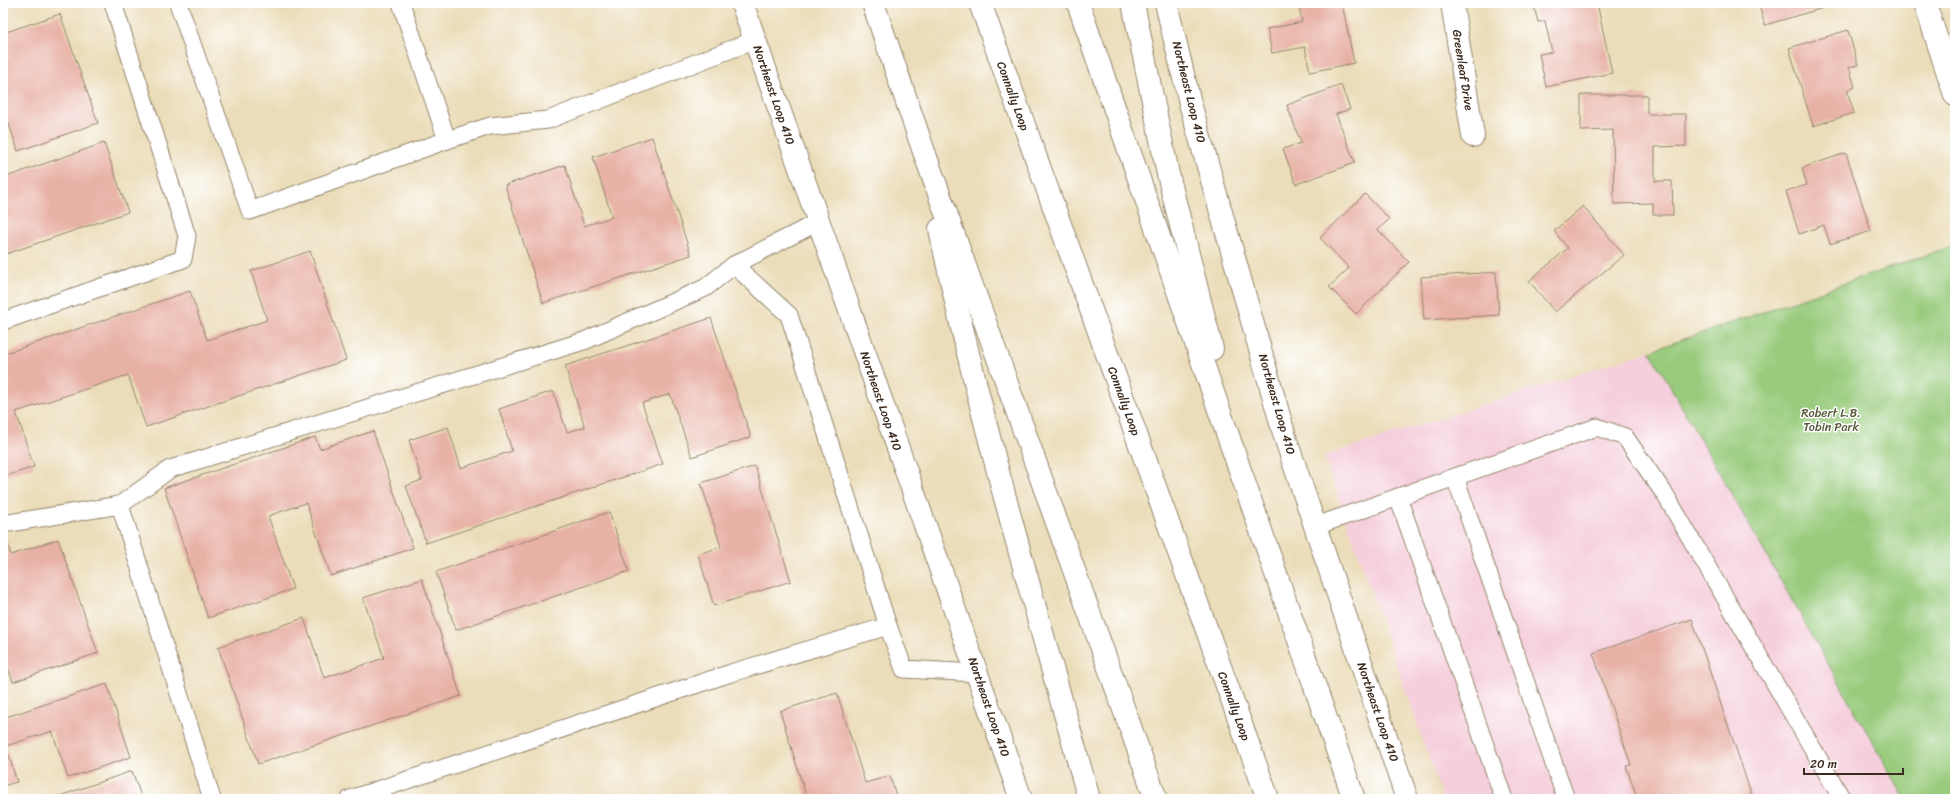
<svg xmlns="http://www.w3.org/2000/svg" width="1958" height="802" font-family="Sriracha,sans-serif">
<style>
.built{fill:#f5cfdc}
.green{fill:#98cb7c;stroke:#6a7a4d}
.building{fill:#e8b1a5}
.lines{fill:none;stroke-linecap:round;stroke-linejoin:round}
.lane-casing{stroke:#93846c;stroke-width:19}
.street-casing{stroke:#93846c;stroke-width:24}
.secondary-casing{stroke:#93846c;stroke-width:24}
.highway-casing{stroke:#93846c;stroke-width:24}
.lane{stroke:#fff;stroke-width:17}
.street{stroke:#fff;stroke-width:22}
.secondary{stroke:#fff;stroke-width:22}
.highway{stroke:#fff;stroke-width:22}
.labels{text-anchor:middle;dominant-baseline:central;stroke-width:3;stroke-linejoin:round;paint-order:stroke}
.street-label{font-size:12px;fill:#3b2a1e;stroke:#fff}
.park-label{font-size:12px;fill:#575a3a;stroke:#fff}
</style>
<rect width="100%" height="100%" fill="#fff"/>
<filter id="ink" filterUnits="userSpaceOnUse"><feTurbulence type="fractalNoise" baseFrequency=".025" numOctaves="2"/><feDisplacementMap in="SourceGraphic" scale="8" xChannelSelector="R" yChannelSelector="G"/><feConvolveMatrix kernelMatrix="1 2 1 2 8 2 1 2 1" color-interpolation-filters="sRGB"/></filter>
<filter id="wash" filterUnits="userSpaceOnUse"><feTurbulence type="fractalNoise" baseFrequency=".012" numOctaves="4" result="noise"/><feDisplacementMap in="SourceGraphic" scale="16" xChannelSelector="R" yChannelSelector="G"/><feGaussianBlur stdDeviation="0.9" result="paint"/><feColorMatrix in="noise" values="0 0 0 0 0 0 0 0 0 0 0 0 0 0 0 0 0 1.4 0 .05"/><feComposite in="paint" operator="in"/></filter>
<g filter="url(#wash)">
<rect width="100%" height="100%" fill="#ebddb9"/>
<!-- built -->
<path class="built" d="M1650 351 1905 799H1443L1324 456Z"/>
<!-- green -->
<path class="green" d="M1955 245V799H1905L1650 351Z"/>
<g id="blocks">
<!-- building -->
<g class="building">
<path d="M1298 3H1342L1354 63 1310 72 1305 47 1272 53 1267 29 1302 22Z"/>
<path d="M1533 3H1597L1612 73 1546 87 1539 54 1552 52 1545 21 1538 22Z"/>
<path d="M1758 3H1821L1823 8 1765 25Z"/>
<path d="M60 14 98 123 18 151 3 106V33Z"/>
<path d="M1848 30 1858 65 1849 67 1855 87 1847 90 1854 113 1813 126 1789 48Z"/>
<path d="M1341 85 1350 109 1336 114 1355 163 1296 184 1283 149 1301 143 1287 105Z"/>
<path d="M1581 95H1647V114H1686V146L1655 147V181H1672L1673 215H1653V203L1614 204 1613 130 1581 131Z"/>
<path d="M652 137 691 255 543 303 505 185 565 165 584 226 612 217 593 157Z"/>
<path d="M104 143 128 212 3 255V178Z"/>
<path d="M1846 153 1871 231 1830 244 1824 225 1799 234 1786 191 1807 185 1802 168Z"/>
<path d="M1365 194 1389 219 1378 230 1409 262 1356 314 1329 287 1349 268 1320 238Z"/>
<path d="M1583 206 1624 255 1555 312 1529 281 1568 248 1554 231Z"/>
<path d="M310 251 346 360 146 427 128 375 16 412 34 467 3 477V354L190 291 207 340 267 320 251 271Z"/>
<path d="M1496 272 1499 315 1424 320 1421 277Z"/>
<path d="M711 318 751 437 692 457 670 394 642 403 663 464 426 543 406 486 422 480 409 440 448 427 461 468 512 451 499 409 553 391 567 432 585 427 565 366Z"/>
<path d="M373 431 413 548 331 576 306 503 268 516 293 589 208 618 164 488 315 437 320 449Z"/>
<path d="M755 466 791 581 714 606 698 554 721 547 701 483Z"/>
<path d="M609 512 629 571 456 630 436 572Z"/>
<path d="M58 539 98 653 13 682 3 653V543L7 542 11 555Z"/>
<path d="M422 579 461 696 258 764 218 647 304 618 324 678 384 658 363 598Z"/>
<path d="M1692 619 1753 799H1638L1626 766 1631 765 1593 653Z"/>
<path d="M107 684 131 757 68 778 52 731 6 746 17 782 3 786V718Z"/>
<path d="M837 693 865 783 890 776 897 799H807L780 711Z"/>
<path d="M132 771 142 799H51Z"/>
</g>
</g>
</g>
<g filter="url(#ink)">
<use href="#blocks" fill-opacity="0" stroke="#93846c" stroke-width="1"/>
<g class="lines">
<!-- lane casing -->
<g class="lane-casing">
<g id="lane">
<path d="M178 3 250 211 447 140 401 3"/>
<path d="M447 140 490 126 548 120 755 40"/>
<path d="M3 321 183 259 187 236 113 3"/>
<path d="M1455 477 1566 799"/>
<path d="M1398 497 1504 799"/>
<path d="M120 505 212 799"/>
<path d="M3 524 120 505 170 469 584 341 705 288 734 265 818 222"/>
<path d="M1316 526 1597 427 1625 437 1666 496 1842 799"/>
<path d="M888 626 904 669 977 673"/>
<path d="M350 799 731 673 888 626 789 315 734 265"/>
</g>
</g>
<!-- street casing -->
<g class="street-casing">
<g id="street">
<path d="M1452 3 1473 136"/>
<path d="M1925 3 1955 95"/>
</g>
</g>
<!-- secondary casing -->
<g class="secondary-casing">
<g id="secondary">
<path d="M742 3 1021 799"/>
<path d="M1166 3 1190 103 1285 437 1407 799"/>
</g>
</g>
<!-- highway casing -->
<g class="highway-casing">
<g id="highway">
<path d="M873 3 923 149 1156 799"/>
<path d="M980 3 1268 799"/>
<path d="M1078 3 1354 799"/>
<path d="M1133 3 1168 174 1212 349"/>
<path d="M940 229C980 421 1036 610 1089 799"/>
</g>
</g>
<!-- lane -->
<use href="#lane" class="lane"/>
<!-- street -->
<use href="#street" class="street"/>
<!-- secondary -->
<use href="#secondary" class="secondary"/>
<!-- highway -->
<use href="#highway" class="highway"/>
</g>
</g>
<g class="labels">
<!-- street labels -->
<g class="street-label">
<text transform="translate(1463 70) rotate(81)">Greenleaf Drive</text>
<text transform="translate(1189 92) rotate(76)">Northeast Loop 410</text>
<text transform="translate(774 95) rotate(71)">Northeast Loop 410</text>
<text transform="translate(1013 96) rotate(70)">Connally Loop</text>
<text transform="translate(881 401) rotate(71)">Northeast Loop 410</text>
<text transform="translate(1124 401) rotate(70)">Connally Loop</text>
<text transform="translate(1277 404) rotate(74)">Northeast Loop 410</text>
<text transform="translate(1234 706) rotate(70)">Connally Loop</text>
<text transform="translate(989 707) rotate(71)">Northeast Loop 410</text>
<text transform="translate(1378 712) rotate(71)">Northeast Loop 410</text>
</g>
<!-- park labels -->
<g class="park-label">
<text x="1831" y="413">Robert L.B.<tspan x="1831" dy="14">Tobin Park</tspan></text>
</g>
</g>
<!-- margin -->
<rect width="1958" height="802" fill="none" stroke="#fff" stroke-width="16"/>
<!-- scale -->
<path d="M1804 768v6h99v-6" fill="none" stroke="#3b2a1e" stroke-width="2"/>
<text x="1810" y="768" font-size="12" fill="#3b2a1e" stroke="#ffffff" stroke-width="3" paint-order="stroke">20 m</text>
</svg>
